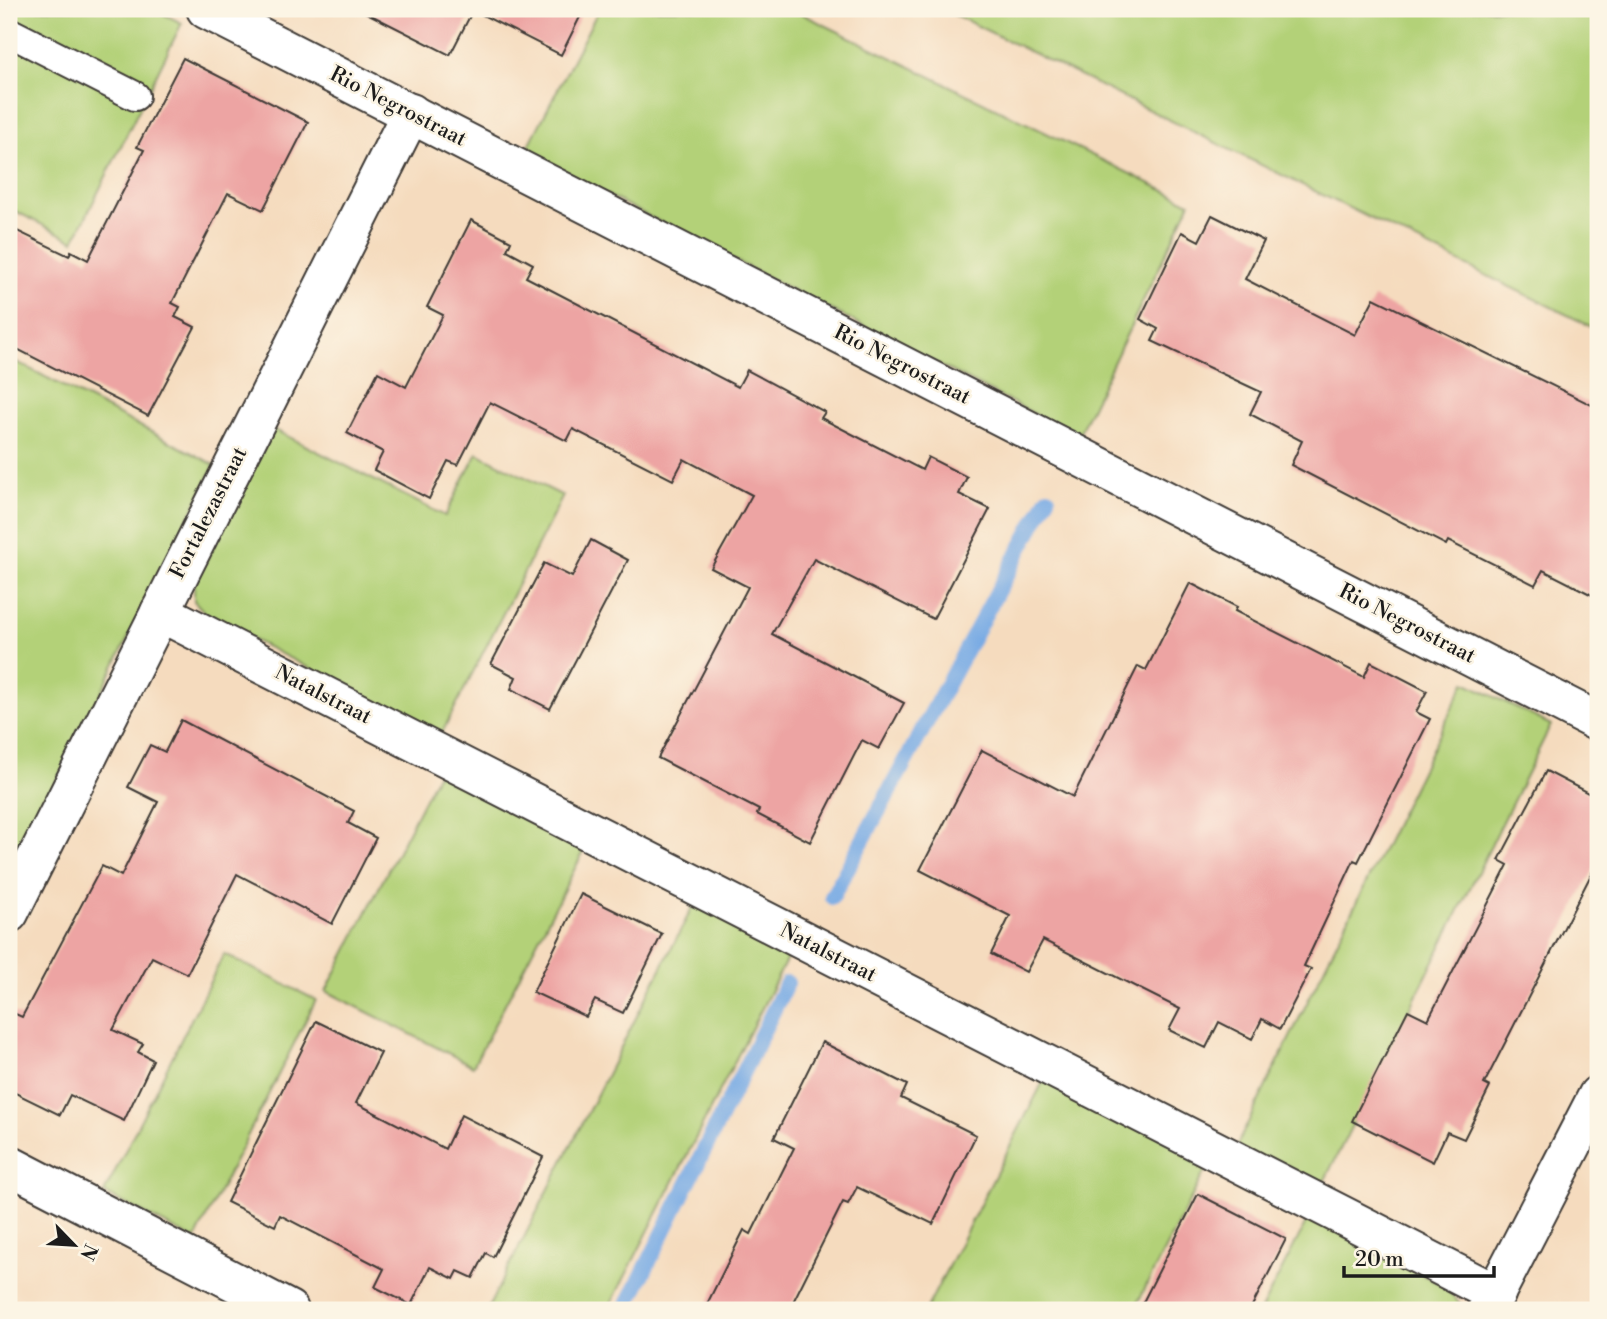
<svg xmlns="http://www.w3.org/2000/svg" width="1607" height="1319" font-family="'Libre Bodoni',serif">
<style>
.green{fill:#b3d178;stroke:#68764a;stroke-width:2}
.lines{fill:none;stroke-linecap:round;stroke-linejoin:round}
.stream{stroke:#78aae4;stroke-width:16}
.building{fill:#eda4a3}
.lane-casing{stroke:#3d3934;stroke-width:32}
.street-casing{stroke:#3d3934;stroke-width:42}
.lane{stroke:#fff;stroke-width:28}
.street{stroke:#fff;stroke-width:38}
.labels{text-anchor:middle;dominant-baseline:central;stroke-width:5;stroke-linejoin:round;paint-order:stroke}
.street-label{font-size:21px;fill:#1c1c1c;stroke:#fcf5e5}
</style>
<rect width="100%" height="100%" fill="#fcf5e5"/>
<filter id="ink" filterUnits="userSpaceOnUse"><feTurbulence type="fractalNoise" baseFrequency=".0143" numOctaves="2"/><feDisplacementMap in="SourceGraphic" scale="14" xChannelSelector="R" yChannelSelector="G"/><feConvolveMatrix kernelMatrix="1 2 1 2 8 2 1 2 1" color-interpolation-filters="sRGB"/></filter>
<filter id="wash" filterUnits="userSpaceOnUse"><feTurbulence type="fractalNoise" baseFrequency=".00686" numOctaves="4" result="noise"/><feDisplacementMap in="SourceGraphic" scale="28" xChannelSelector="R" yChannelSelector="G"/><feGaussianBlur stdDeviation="1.57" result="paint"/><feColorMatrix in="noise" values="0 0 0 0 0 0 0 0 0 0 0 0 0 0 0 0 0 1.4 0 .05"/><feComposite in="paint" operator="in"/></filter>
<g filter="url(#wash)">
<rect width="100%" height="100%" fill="#f5dbbe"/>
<!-- green -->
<g class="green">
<path d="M9 9H153L182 23 74 241 9 208Z"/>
<path d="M599 9H792L1190 203 1078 436 525 153Z"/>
<path d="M943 9H1598V330Z"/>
<path d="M9 358 215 465 9 876Z"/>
<path d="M273 429 445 516 477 453 563 496 441 735 210 618 194 601V584Z"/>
<path d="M1465 682 1551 725 1318 1194 1235 1149Z"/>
<path d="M440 769 587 845 473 1066 326 991Z"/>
<path d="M696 900 792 949 608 1310H487Z"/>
<path d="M224 954 316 1000 195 1240 104 1193Z"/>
<path d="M1045 1078 1210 1161 1134 1310H926Z"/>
<path d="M1309 1217 1443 1285 1466 1310H1261Z"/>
</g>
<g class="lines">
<!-- stream -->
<g class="stream">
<path d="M832 897 1048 498"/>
<path d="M625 1310 787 983"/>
</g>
</g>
<g id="blocks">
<!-- building -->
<g class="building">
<path d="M359 9H584L561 55 473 10 450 55Z"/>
<path d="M183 58 308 122 263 210 228 193 172 303 180 307 175 317 195 327 148 416 9 345V227L69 256 71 251 88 260 144 150 137 147Z"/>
<path d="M1212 215 1264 241 1245 279 1355 335 1374 298 1598 408V598L1543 570 1535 585 1448 541 1446 545 1291 465 1302 441 1250 414 1261 392 1152 341 1158 329 1140 319 1182 232 1199 241Z"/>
<path d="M471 220 511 241 507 250 533 264 526 277 738 387 747 370 825 412 821 418 922 470 928 457 967 477 959 494 990 509 933 619 814 559 772 634 904 703 879 749 862 740 810 842 757 814 759 810 658 758 748 587 711 568 752 495 684 459 673 480 573 429 567 441 490 402 458 465 448 461 429 499 374 470 383 452 347 433 378 372 406 387 443 315 427 307Z"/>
<path d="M591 540 628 560 550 709 511 689 516 677 491 664 544 563 572 577Z"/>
<path d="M1190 583 1237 607 1235 611 1364 677 1371 662 1427 691 1416 712 1430 719 1358 862 1354 860 1304 966 1311 969 1280 1029 1262 1019 1252 1039 1219 1022 1206 1048 1169 1030 1180 1009 1043 940 1026 972 991 954 1010 916 920 870 982 750 1073 797 1138 666 1146 670Z"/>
<path d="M181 720 354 811 348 823 376 838 332 924 237 874 187 974 152 957 113 1030 143 1044 138 1052 153 1060 124 1121 70 1095 60 1115 9 1090V1011L22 1017 102 866 121 876 158 802 128 787 150 745 165 752Z"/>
<path d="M1546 771 1598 798V861L1484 1084 1490 1087 1464 1139 1447 1132 1433 1162 1352 1121 1408 1010 1428 1020 1508 865 1499 860Z"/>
<path d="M581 894 662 934 623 1013 595 1000 586 1017 533 992Z"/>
<path d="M316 1021 381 1053 356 1103 445 1149 461 1115 543 1157 493 1257 486 1253 473 1278 458 1271 454 1279 430 1267 411 1305 375 1287 384 1269 280 1215 275 1226 227 1202Z"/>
<path d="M822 1042 907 1085 901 1098 976 1135 933 1224 857 1187 848 1204 843 1202 789 1310H704L744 1230 751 1234 794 1148 774 1138Z"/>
<path d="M1198 1194 1286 1239 1250 1310H1139Z"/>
</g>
</g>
</g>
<g filter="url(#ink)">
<use href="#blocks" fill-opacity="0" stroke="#3d3934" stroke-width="2"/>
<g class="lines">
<!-- lane casing -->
<g class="lane-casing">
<path id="lane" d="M9 32 135 96"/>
</g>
<!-- street casing -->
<g class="street-casing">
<g id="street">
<path d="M206 9 1598 722"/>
<path d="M160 612 1496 1294"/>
<path d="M9 913 411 113"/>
<path d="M9 1165 289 1310"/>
<path d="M1487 1310 1598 1095"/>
</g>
</g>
<!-- lane -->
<use href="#lane" class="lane"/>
<!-- street -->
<use href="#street" class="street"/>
</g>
</g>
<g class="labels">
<!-- street labels -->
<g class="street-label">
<text transform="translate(398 107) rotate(27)">Rio Negrostraat</text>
<text transform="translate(902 365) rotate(27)">Rio Negrostraat</text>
<text transform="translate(209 513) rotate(-63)">Fortalezastraat</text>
<text transform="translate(1407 624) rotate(27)">Rio Negrostraat</text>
<text transform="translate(323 695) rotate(27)">Natalstraat</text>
<text transform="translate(828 953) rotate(27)">Natalstraat</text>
</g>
</g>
<!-- margin -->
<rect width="1607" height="1319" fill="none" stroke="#fcf5e5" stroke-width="35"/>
<!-- north arrow -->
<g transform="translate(74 1245) rotate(115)" stroke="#fcf5e5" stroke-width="5" paint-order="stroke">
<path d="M0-5L12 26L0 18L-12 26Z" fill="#1c1c1c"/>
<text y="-10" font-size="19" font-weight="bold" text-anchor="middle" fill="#1c1c1c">N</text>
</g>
<!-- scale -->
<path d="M1344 1266v10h150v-10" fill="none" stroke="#1c1c1c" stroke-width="3.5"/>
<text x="1355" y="1266" font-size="21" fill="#1c1c1c" stroke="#fcf5e5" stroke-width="5" paint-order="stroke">20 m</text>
</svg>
